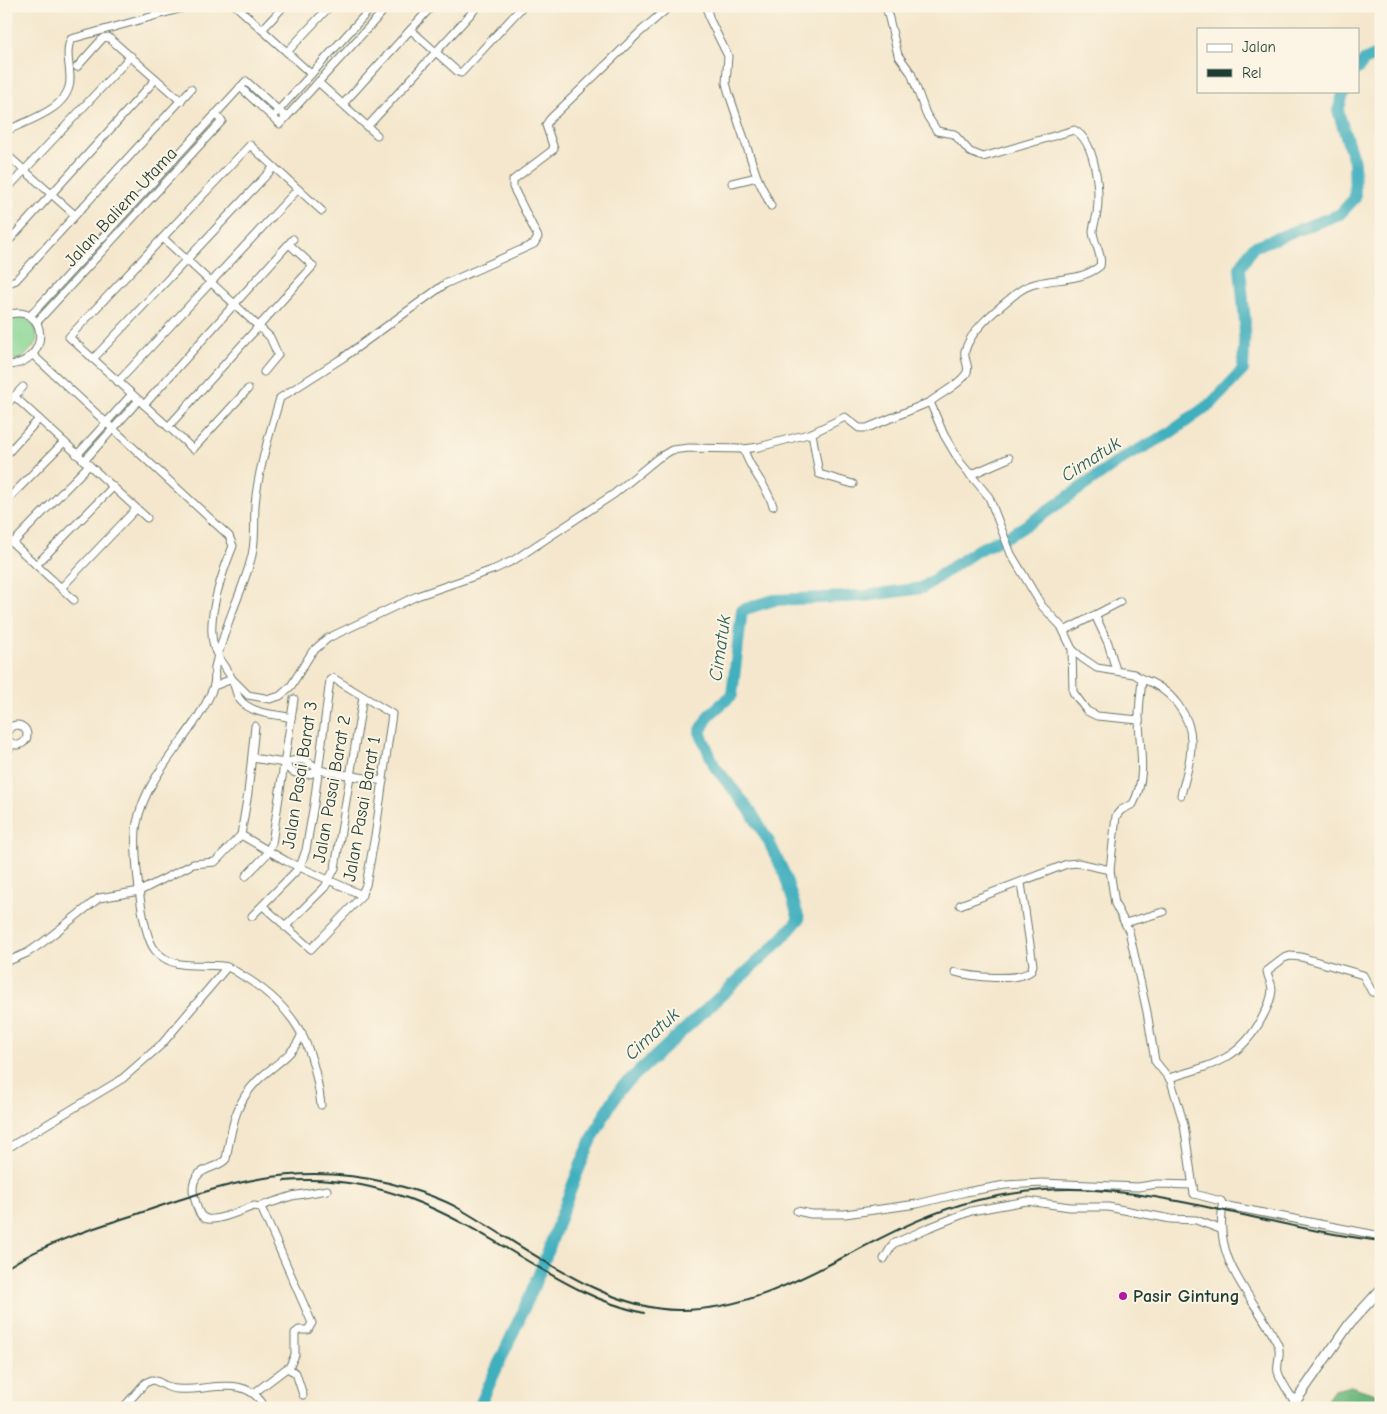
<svg xmlns="http://www.w3.org/2000/svg" width="1387" height="1414" font-family="'Comic Neue',sans-serif">
<style>
.green{fill:#87d695;stroke:#538a64}
.forest{fill:#6db77e;stroke:#467a59}
.lines{fill:none;stroke-linecap:round;stroke-linejoin:round}
.river{stroke:#41afbe;stroke-width:12}
.street-casing{stroke:#6a786a;stroke-width:9}
.secondary-casing{stroke:#6a786a;stroke-width:11}
.street{stroke:#fff;stroke-width:7}
.secondary{stroke:#fff;stroke-width:9}
.rail{stroke:#1f3d34;stroke-width:2}
.poi-dot{fill:#b5179e;stroke:#fcf5e5;stroke-width:2}
.labels{text-anchor:middle;dominant-baseline:central;stroke-width:4;stroke-linejoin:round;paint-order:stroke}
.street-label{font-size:18px;fill:#1f3d34;stroke:#fcf5e5}
.poi-label{font-size:18px;font-weight:bold;fill:#1f3d34;stroke:#fcf5e5;text-anchor:start}
.water-label{font-size:19px;font-style:italic;fill:#295f5d;stroke:#fcf5e5}
</style>
<rect width="100%" height="100%" fill="#fcf5e5"/>
<filter id="ink" filterUnits="userSpaceOnUse"><feTurbulence type="fractalNoise" baseFrequency=".02" numOctaves="2"/><feDisplacementMap in="SourceGraphic" scale="10" xChannelSelector="R" yChannelSelector="G"/><feConvolveMatrix kernelMatrix="1 2 1 2 8 2 1 2 1" color-interpolation-filters="sRGB"/></filter>
<filter id="wash" filterUnits="userSpaceOnUse"><feTurbulence type="fractalNoise" baseFrequency=".0096" numOctaves="4" result="noise"/><feDisplacementMap in="SourceGraphic" scale="20" xChannelSelector="R" yChannelSelector="G"/><feGaussianBlur stdDeviation="1.12" result="paint"/><feColorMatrix in="noise" values="0 0 0 0 0 0 0 0 0 0 0 0 0 0 0 0 0 1.4 0 .05"/><feComposite in="paint" operator="in"/></filter>
<g filter="url(#wash)">
<rect width="100%" height="100%" fill="#f4e7cd"/>
<!-- green -->
<path class="green" d="M24 317 36 328 37 342 22 359 8 360 6 321 9 318Z"/>
<!-- forest -->
<path class="forest" d="M1351 1386 1381 1396V1408C1370 1402 1351 1399 1341 1408H1321L1334 1390Z"/>
<g class="lines">
<!-- river -->
<g class="river">
<path d="M1358 69 1364 61 1381 53"/>
<path d="M479 1408C499 1361 522 1316 541 1269 565 1208 584 1142 621 1088L777 944 799 919 784 873 768 840 749 809 715 767 700 732 709 715 732 695 742 610 774 600 864 596 922 588 976 551 1017 531 1042 515 1125 457 1168 434 1212 403 1243 370 1245 322 1240 268 1253 247 1340 214 1355 198 1354 162 1338 111 1344 91"/>
<path d="M547 1408H550"/>
</g>
</g>
</g>
<g filter="url(#ink)">
<g class="lines">
<!-- street casing -->
<g class="street-casing">
<g id="street">
<path d="M236 6 311 74"/>
<path d="M706 6 710 20 728 56 726 83 729 94 757 177 771 206"/>
<path d="M886 6 898 55 911 73 926 114 937 131 954 134 970 152 983 157 1074 130C1096 141 1100 191 1097 213 1096 220 1093 226 1093 232 1094 244 1103 255 1100 266 1075 286 1042 274 1018 292 1000 307 971 328 965 351 963 359 971 367 966 374 958 386 941 393 930 402L944 435 960 462 989 497 1011 554 1042 606 1061 626 1072 649 1082 658 1097 668 1134 674 1142 679C1141 692 1139 705 1139 718 1139 747 1148 776 1133 804L1121 810 1116 816 1110 870 1115 904 1129 931 1147 1012 1155 1061 1171 1081 1184 1125 1194 1194 1221 1201 1223 1205 1381 1236"/>
<path d="M262 30 284 6"/>
<path d="M411 30 458 72 461 73 523 6"/>
<path d="M287 52 330 6"/>
<path d="M77 67 103 38 108 37 181 101"/>
<path d="M318 82 377 135"/>
<path d="M240 87 280 124 388 6"/>
<path d="M343 104 432 6"/>
<path d="M276 113 373 6"/>
<path d="M367 127 478 6"/>
<path d="M6 131C28 120 71 109 70 78 70 65 65 51 71 39L190 6"/>
<path d="M6 154 75 215"/>
<path d="M732 183 757 177"/>
<path d="M6 190 131 56"/>
<path d="M163 238 270 337 278 355 264 372"/>
<path d="M6 244 156 79"/>
<path d="M6 280 11 282 16 280 191 89"/>
<path d="M6 315C50 301 52 365 6 365"/>
<path d="M30 316 246 81 286 117"/>
<path d="M37 322 222 121 215 114"/>
<path d="M33 355 229 536 233 546C222 573 206 619 214 647 217 658 225 667 231 677 237 688 234 698 247 706 260 715 277 714 291 718"/>
<path d="M93 359 274 167"/>
<path d="M118 382 298 189"/>
<path d="M14 396 147 518"/>
<path d="M6 405 23 387"/>
<path d="M144 405 293 239"/>
<path d="M168 427 313 266 289 244"/>
<path d="M812 433 819 474 853 484"/>
<path d="M193 449 69 337 250 145 322 211"/>
<path d="M193 449 248 389"/>
<path d="M744 449C749 470 766 483 773 506"/>
<path d="M6 455 39 419"/>
<path d="M77 455 132 394"/>
<path d="M84 461 139 400"/>
<path d="M970 475 1009 458"/>
<path d="M6 501 64 442"/>
<path d="M6 537 74 600"/>
<path d="M13 543 89 465"/>
<path d="M36 565 113 487"/>
<path d="M61 588 136 509"/>
<path d="M1095 615 1108 643 1116 670"/>
<path d="M1064 631 1120 602"/>
<path d="M1072 649 1073 692 1087 711 1097 716 1139 720"/>
<path d="M1142 679C1169 687 1193 716 1191 745 1191 762 1185 779 1181 795"/>
<path d="M214 686 232 679 248 695 270 699 280 696 291 686 312 652 328 638 417 596 495 569 514 560 614 494 658 458 672 450 689 448 744 449 759 447 812 433 845 417 859 428H867L930 402"/>
<circle cx="17" cy="735" r="10"/>
<path d="M6 756 12 743"/>
<path d="M252 758 285 763C290 775 307 778 318 770L383 781"/>
<path d="M285 763C299 758 308 758 318 770"/>
<path d="M241 835 286 861 362 895"/>
<path d="M246 876 267 854 272 843 294 699"/>
<path d="M960 905 1067 864 1078 863 1110 870"/>
<path d="M252 916 300 867 306 850 314 804 330 680 333 678 392 714 376 830 366 885 359 899 311 949 263 906"/>
<path d="M1125 923 1163 912"/>
<path d="M285 927 325 887 335 868 363 697"/>
<path d="M6 962 27 953 42 943 99 898 140 891 193 864 215 862 241 835 248 793 255 726"/>
<path d="M955 972C972 977 1017 982 1031 971L1033 965 1021 883"/>
<path d="M1169 1078C1212 1065 1240 1060 1262 1018 1267 1008 1271 1001 1272 990 1272 983 1268 978 1267 971L1284 958 1290 956 1301 957 1363 975 1372 992 1381 993"/>
<path d="M321 1105C314 1047 298 1011 248 979 240 975 231 966 222 966 199 963 172 971 155 950 141 933 132 845 137 823 147 771 195 735 213 688 216 681 214 674 215 667 217 659 219 650 222 642 230 613 245 585 252 555 256 538 254 522 255 505 258 470 270 432 280 398L344 357 445 284 534 244 538 237 513 187V180L554 149 546 125 550 119 639 33 670 6"/>
<path d="M6 1149 122 1079 162 1044 227 967"/>
<path d="M1223 1205C1213 1265 1255 1296 1278 1345 1282 1354 1276 1363 1278 1372 1281 1382 1289 1393 1295 1402"/>
<path d="M261 1206 292 1196 327 1190"/>
<path d="M797 1211 811 1214H845L917 1204 966 1192 1005 1185 1042 1183 1138 1187 1157 1184 1193 1185"/>
<path d="M884 1259 893 1244 928 1228 971 1211 1027 1201 1070 1207H1108L1171 1219 1196 1220 1220 1229"/>
<path d="M289 1368 295 1355V1333L299 1330H308L312 1323 261 1207 254 1206C244 1209 211 1225 203 1217 197 1213 196 1202 194 1196 192 1188 193 1180 199 1174 207 1167 219 1167 226 1159 232 1128 234 1104 257 1081 273 1065 295 1055 302 1033"/>
<path d="M254 1393 287 1368 296 1373 303 1395"/>
<path d="M123 1408 145 1383 152 1380C161 1381 166 1389 177 1389 208 1392 247 1372 265 1408"/>
</g>
</g>
<!-- secondary casing -->
<g class="secondary-casing">
<path id="secondary" d="M1291 1408 1350 1323 1381 1289"/>
</g>
<!-- street -->
<use href="#street" class="street"/>
<!-- secondary -->
<use href="#secondary" class="secondary"/>
<!-- rail -->
<g class="rail">
<path d="M284 1181C378 1173 445 1211 521 1257 561 1281 598 1303 644 1313"/>
<path d="M6 1268C46 1243 90 1229 134 1215 224 1184 294 1160 389 1183 412 1189 437 1196 458 1208 522 1244 604 1311 680 1310 788 1310 874 1224 978 1200 1015 1192 1056 1187 1094 1190 1191 1196 1284 1230 1381 1241"/>
</g>
</g>
</g>
<!-- markers -->
<circle class="poi-dot" cx="1123" cy="1296" r="5"/>
<g class="labels">
<!-- street labels -->
<g class="street-label">
<text transform="translate(121 207) rotate(-47)">Jalan Baliem Utama</text>
<text transform="translate(300 775) rotate(-81)">Jalan Pasai Barat 3</text>
<text transform="translate(332 789) rotate(-80)">Jalan Pasai Barat 2</text>
<text transform="translate(362 809) rotate(-80)">Jalan Pasai Barat 1</text>
</g>
<!-- poi labels -->
<g class="poi-label">
<text x="1133" y="1296">Pasir Gintung</text>
</g>
<!-- water labels -->
<g class="water-label">
<text transform="translate(1091 459) rotate(-33)">Cimatuk</text>
<text transform="translate(720 648) rotate(-82)">Cimatuk</text>
<text transform="translate(652 1034) rotate(-43)">Cimatuk</text>
</g>
</g>
<!-- margin -->
<rect width="1387" height="1414" fill="none" stroke="#fcf5e5" stroke-width="25"/>
<!-- legend -->
<rect x="1197" y="28" width="162" height="65" fill="#fcf5e5" stroke="#a4ab9e"/>
<rect x="1207" y="44" width="25" height="8" fill="#ffffff" stroke="#a4ab9e"/>
<text x="1242" y="52" font-size="15" fill="#1f3d34">Jalan</text>
<rect x="1207" y="69" width="25" height="8" fill="#1f3d34" stroke="#a4ab9e"/>
<text x="1242" y="78" font-size="15" fill="#1f3d34">Rel</text>
</svg>
